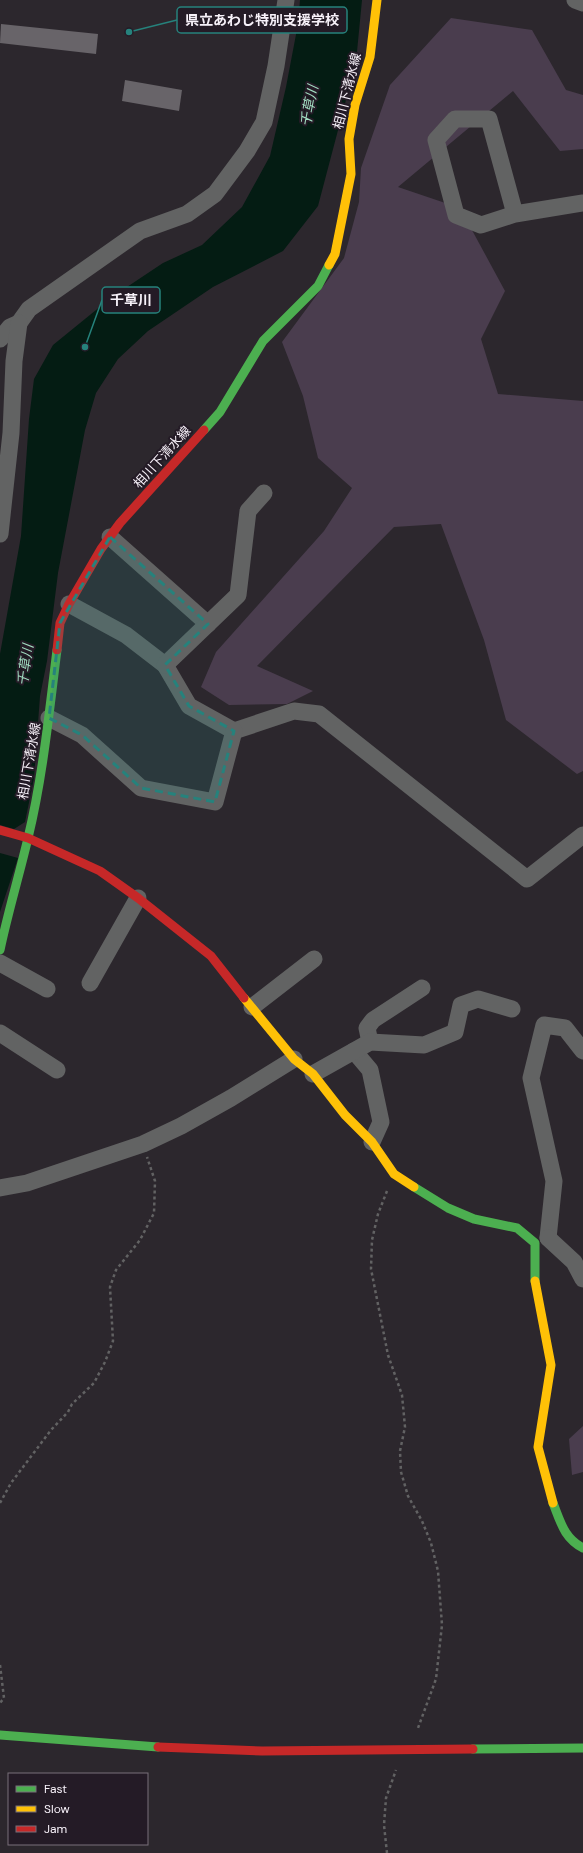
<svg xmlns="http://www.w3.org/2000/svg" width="583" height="1853" font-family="'DM Sans','Noto Sans JP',sans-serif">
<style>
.green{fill:#4a3d4e}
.water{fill:#041c13}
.building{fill:#686469}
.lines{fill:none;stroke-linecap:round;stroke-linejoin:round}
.path{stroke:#626263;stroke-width:2.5;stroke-dasharray:3 3;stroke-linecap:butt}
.street{stroke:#626363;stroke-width:17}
.fast{stroke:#4caf50;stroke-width:9}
.slow{stroke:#ffc107;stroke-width:9}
.jam{stroke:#c62828;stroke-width:9}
.marked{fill:#26827c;fill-opacity:0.2;stroke:#26827c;stroke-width:3;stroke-dasharray:8 5;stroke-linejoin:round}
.labels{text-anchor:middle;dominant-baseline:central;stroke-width:4;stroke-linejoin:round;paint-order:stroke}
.street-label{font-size:13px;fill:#f7f1f9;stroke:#241b26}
.water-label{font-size:14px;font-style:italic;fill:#a2dec2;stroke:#241b26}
.leader{fill:none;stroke:#26827c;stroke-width:1.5}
.callout-dot{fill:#26827c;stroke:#241b26;stroke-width:1.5}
.callout{fill:#241b26;stroke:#26827c;stroke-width:1.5}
.callout-label{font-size:14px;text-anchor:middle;font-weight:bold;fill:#f7f1f9}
</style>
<rect width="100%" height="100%" fill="#2c272d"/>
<!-- green -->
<g class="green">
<path d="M451 18 532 30 566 90 583 95V149L560 151 513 91 398 187 460 208 505 291 481 339 498 394 583 401V771L577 774 506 720 484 640 441 524 394 527 257 666 313 691 287 704 229 705 201 687 216 652 324 531 352 488 318 458 303 396 282 342 344 258 359 202 361 168 390 85Z"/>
<path d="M583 1426V1472L572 1475 569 1439Z"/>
</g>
<!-- water -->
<g class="water">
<path d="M300 0H362L356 62 318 206 283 251 213 287 148 331 118 359 96 393 85 430 58 573 47 661 40 696 34 778 25 822 14 829 0 825V654L21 536 29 419 34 379 53 345 112 297 163 263 202 245 242 207 270 156 286 87 298 24Z"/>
<path d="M0 853 18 858 0 912Z"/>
</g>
<!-- building -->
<g class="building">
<path d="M1 24 98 34 96 54 0 43Z"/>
<path d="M125 80 182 90 179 111 122 101Z"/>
</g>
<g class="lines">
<!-- path -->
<g class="path">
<path d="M387 1191 378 1214 372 1240 371 1269 388 1355 402 1395 405 1427 400 1451 401 1472 408 1496 422 1521 431 1543 438 1571 442 1625 436 1679 418 1728"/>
<path d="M0 1503 11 1483 51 1430 68 1412 72 1404 94 1383 105 1362 113 1341 110 1287 116 1270 140 1240 154 1213 155 1181 147 1157"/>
<path d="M0 1665 4 1698 0 1703"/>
<path d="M387 1853 384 1825 386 1798 396 1770"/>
</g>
<!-- street -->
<g class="street">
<path d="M575 0 583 3"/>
<path d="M515 214 489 119H455L436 140 456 215 481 225 515 214 583 203"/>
<path d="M0 339 10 327 19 323 29 309 140 231 187 214 215 194 247 151 264 122 276 66 286 0"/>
<path d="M0 534 11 433 14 361 19 323"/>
<path d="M110 537 208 624"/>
<path d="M69 604 126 635 165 665 189 706 234 731 294 711 319 714 527 879 583 835"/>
<path d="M165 665 238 595 248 511 264 493"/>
<path d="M49 718 82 735 141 788 215 802 234 731"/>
<path d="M0 963 47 989"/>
<path d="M90 983 138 898"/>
<path d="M252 1007 314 959"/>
<path d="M0 1033 57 1070"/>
<path d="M370 1042 367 1028 373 1020 422 988"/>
<path d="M354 1051 370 1070 381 1122 372 1142"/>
<path d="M313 1074 370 1042 424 1045 455 1032 461 1005 478 999 512 1009"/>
<path d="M0 1188 27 1183 143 1144 181 1126 231 1098 294 1059"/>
<path d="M548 1238 554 1181 531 1078 544 1025 565 1028 583 1051"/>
<path d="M548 1238 574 1262 583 1279"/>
</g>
<!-- fast -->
<g class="fast">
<path d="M204 430 220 412 263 341 318 286 329 265"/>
<path d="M0 950C8 912 19 876 28 838 43 776 49 713 57 650"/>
<path d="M414 1187 448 1208 474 1219 517 1228 535 1243V1281"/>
<path d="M553 1503C561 1523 564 1538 583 1548"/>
<path d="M0 1735 158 1747"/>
<path d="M473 1749 583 1748"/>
</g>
<!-- slow -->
<g class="slow">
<path d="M329 265 335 254 351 174 349 139 355 105 370 57 377 0"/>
<path d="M244 998 294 1059 313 1074 345 1115 372 1142 394 1174 414 1187"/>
<path d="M535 1281 551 1365 538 1447 553 1503"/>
</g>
<!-- jam -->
<g class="jam">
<path d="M57 650 60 623 69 604 101 549 120 523 204 430"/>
<path d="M0 830 28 838 100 871 138 898 211 956 244 998"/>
<path d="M158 1747 262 1751 473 1749"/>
</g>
</g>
<!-- marked area -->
<path class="marked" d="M110 537 208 624 165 665 189 706 234 731 215 802 141 788 82 735 49 718 60 623Z"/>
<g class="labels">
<!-- street labels -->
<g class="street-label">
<text transform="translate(347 91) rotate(-76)">相川下清水線</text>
<text transform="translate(162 457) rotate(-48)">相川下清水線</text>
<text transform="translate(29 761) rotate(-80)">相川下清水線</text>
</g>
<!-- water labels -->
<g class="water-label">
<text transform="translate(309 106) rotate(-79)">千草川</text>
<text transform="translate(25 665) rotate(-82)">千草川</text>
</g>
</g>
<!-- callouts -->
<path class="leader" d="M129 32L177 20M85 347L102 300"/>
<g class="callout-dot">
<circle cx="129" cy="32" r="4"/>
<circle cx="85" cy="347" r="4"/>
</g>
<g class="callout">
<rect x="177" y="7" width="170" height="26" rx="4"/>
<rect x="102" y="287" width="58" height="26" rx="4"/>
</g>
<g class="callout-label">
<text x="262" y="25">県立あわじ特別支援学校</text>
<text x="131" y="305">千草川</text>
</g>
<!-- legend -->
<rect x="8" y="1773" width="140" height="72" fill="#241b26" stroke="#78717a"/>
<rect x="16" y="1786" width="20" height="6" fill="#4caf50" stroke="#78717a"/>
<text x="44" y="1793" font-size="12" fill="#f7f1f9">Fast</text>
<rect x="16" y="1806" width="20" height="6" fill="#ffc107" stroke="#78717a"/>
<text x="44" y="1813" font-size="12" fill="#f7f1f9">Slow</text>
<rect x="16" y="1826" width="20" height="6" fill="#c62828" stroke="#78717a"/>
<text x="44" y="1833" font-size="12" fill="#f7f1f9">Jam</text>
</svg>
